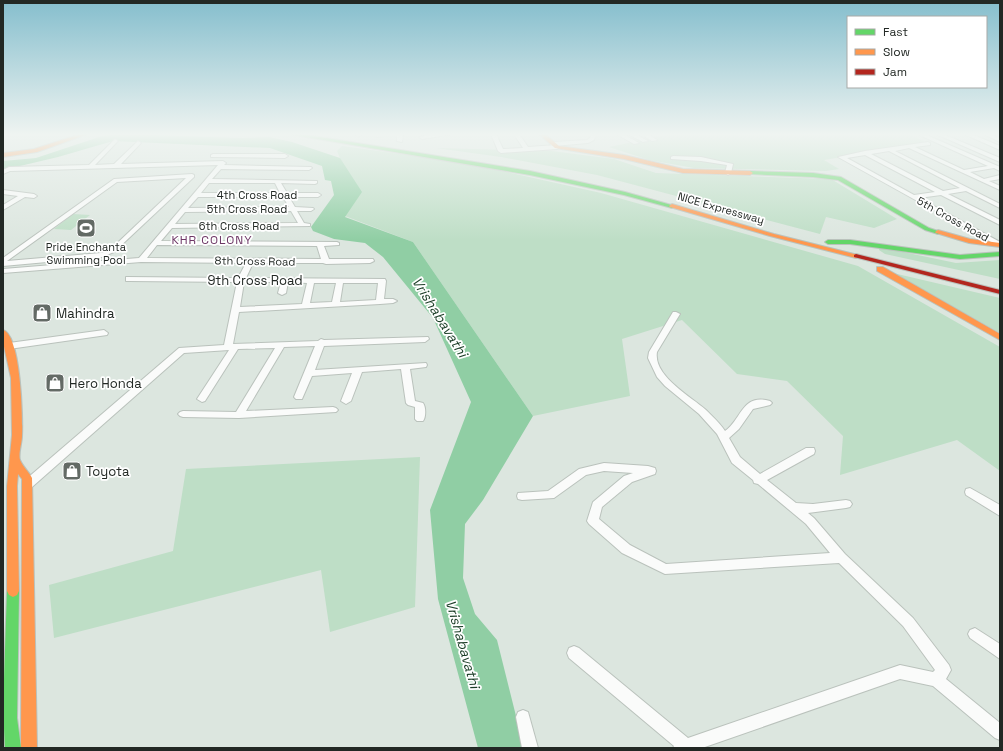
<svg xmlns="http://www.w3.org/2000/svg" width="1003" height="751" font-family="'Space Grotesk',sans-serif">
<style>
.green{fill:#bedec6}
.water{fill:#90cea4}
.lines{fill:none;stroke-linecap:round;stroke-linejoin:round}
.street-casing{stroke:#bac2bc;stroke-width:2}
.fast-casing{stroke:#bac2bc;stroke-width:2}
.slow-casing{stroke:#bac2bc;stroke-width:2}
.jam-casing{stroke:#bac2bc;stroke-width:2}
.street{fill:#fafbfa;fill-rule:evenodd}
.fast{fill:#63d668;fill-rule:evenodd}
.slow{fill:#ff974d;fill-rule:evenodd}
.jam{fill:#b3261e;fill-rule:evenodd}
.labels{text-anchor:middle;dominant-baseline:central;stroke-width:3.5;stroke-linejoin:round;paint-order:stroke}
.far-street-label{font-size:11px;fill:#222824;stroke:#fff}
.far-poi-label{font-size:11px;fill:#222824;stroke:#fff}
.far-neighbourhood-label{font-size:12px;letter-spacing:1px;fill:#6e3766;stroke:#fff}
.street-label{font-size:13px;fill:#222824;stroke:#fff}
.poi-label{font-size:13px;fill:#222824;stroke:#fff;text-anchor:start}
.water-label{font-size:14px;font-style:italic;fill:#1a3d26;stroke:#fff}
</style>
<rect width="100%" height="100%" fill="#dce6df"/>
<!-- green -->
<g class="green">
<path d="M672 134H909L927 143 824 160 839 169 826 171 694 168 649 160 609 147Z"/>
<path d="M342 146 422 157 511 173 601 193 858 266 1000 347V471L957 440 840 475 843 436 787 381 737 374 682 320 622 339 630 396 533 416 413 242 345 216 340 158 337 151Z"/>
<path d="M436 148 552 151 614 159 656 173 831 179 897 219 874 228 826 217 820 234 597 175 501 157Z"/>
<path d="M73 214 90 215 71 230 54 229Z"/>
<path d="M884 248 956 263 1000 260V279L885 254 879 250V249Z"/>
<path d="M893 273 1000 298V333Z"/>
<path d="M420 457 415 607 330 632 321 570 54 638 49 585 173 551 186 469Z"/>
</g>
<!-- water -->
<path class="water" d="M121 134 242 138 269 137 292 142 340 158 362 192 345 217 413 242 533 416 483 500 465 524 463 578 475 614 497 640 524 748H478L438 599 430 510 471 402 433 318 383 257 365 243 334 239 313 231 311 227 334 195 331 181 325 180 322 166 270 148 113 141 58 157 3 170V161L36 158 102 136Z"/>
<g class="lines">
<!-- street casing -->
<g class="street-casing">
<g id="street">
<path d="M355 134H361V135L358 137Z"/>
<path d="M376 134H382V136L377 137Z"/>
<path d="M397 134H403L402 142 397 141Z"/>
<path d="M432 134H453L422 139 419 137Z"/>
<path d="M491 134H496L503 149 523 148 514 134H519L528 147 557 145 560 147 557 149 501 153 498 151Z"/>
<path d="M591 134H596L594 140 588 143 553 146 550 144 553 142 587 140 590 138Z"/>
<path d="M616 134H623L639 143 634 144Z"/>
<path d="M628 134H635L648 141 643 142Z"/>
<path d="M641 134H648L657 140 652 141Z"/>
<path d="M917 134H924L1000 167V171L994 168 970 172 984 179 1000 175V179L989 181 1000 186V190L909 148 895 151 1000 204V208L966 191 948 194 1000 220V225L941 195 919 198 1000 242V247L838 157 865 151 928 142 930 143V145L915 147 964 170 988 166ZM889 151 960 188 943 191 871 154ZM865 155 935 192 914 195 847 158Z"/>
<path d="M936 134H943L1000 158V162Z"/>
<path d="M964 134H971L1000 146V150Z"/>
<path d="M984 134H991L1000 138V142Z"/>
<path d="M115 139 118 141 117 142 95 165 114 164 138 141 141 143 140 144 121 164 223 161 226 163 224 165 311 167 312 168 309 170 221 169 212 179 317 181V183L315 184 281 183 287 193H318L321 195 318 197H289L295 207 313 208 314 209 311 211H297L304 223 310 224V226L172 228 161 241 337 242 339 243V245L324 246 329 259H373L374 261 370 263 326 264 323 263H253L246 278 385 279 386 281 384 299H393L397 301 393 303 380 304 239 312 233 344 318 341 321 339 324 340 428 337 429 339 425 342 324 346 315 370 426 363 427 365 426 367 410 369 415 401 423 403C426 407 426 417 423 421H417L415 419V407L408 405 406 403 401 369 362 372 351 401 346 404 341 401 352 373 312 376 302 399H296L294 397 315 346 284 347 246 411 333 407 336 408 338 410 336 412 239 418 183 417 180 416 178 414 180 412 183 411 236 412 275 348 238 349 205 401 202 402 197 399 229 350 184 353 32 487 28 488 24 487 23 484 24 481 179 348 224 345 237 282 129 281H126V277L238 278 246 263 141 262 3 273V269L139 258 218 165 10 171 3 174V170L9 167 89 165ZM209 183H275L280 193H201ZM198 197H283L289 207 188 208ZM291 211 298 223 175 224 185 212ZM157 245 317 246 321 259 147 258ZM244 282H281L278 293 282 295 286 293 288 282 307 283 302 304 240 307ZM314 283H336L332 302 310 303ZM343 283H378L376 300 340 302Z"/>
<path d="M213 154H285L288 156 285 158 211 157V155Z"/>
<path d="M673 156 701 157 733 164 731 173 728 175 725 173 727 165 701 161 671 159V157Z"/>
<path d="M192 174 194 175V177L114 252 102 257 3 266V258L114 179ZM186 178 110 250 101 253 7 261 117 182Z"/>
<path d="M3 190 34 194 37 196 34 198 25 197 3 210V205L18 196 3 194Z"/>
<path d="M673 312H676L680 314 657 352C653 376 690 396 706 410 712 416 720 423 725 431 742 419 742 393 770 401L772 403 770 405 753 409 739 429 729 438 740 457 760 474 806 448H814L815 451 814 454 767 480 796 503 813 504 846 500 850 501 852 504 850 507 846 508 808 513 814 518 845 554 913 618 949 665 951 670 946 679 1000 723V740L995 738 933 686 900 679 702 748H673L674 746 569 658 567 653 569 648 574 646 579 648 688 738 900 665 933 672 935 670 903 626 839 563 665 574 622 553 589 524 587 521 593 502 624 476 633 473 604 471 586 475 554 498 522 500 518 499 517 496 518 493 548 491 579 469 604 463 648 466 655 468 656 471 655 474 632 482 602 507 599 519 630 545 666 564 830 553 806 524 758 484 754 483 753 480 732 463 717 434 699 414 665 386 657 377 648 358 649 352Z"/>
<path d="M104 330 108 333 107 335 9 349 5 346 9 343Z"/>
<path d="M970 488 1000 505V516L966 495 965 492 966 489Z"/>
<path d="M975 628 1000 644V659L970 638 968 634 970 630Z"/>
<path d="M523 710 528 712 538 748H522L516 717 518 712Z"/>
</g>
</g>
<!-- fast casing -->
<g class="fast-casing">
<g id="fast">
<path d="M288 134H302L530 171 625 192 675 206 672 208 624 195 530 175Z"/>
<path d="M750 171 813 173 841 177 929 228 941 232 938 234 925 230 838 180 813 177 748 174V172Z"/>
<path d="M850 240 960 255 1000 252V256L960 259 850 244H828L825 242 828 240Z"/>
<path d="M13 585 17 587 19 591 17 718 21 748H5L3 709 7 591 9 587Z"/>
</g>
</g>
<!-- slow casing -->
<g class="slow-casing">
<g id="slow">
<path d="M80 134H88L37 152 3 157V153L34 149Z"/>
<path d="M539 134H545L559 146 624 155 683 169 750 171 753 173 750 175 683 173 624 159 555 148Z"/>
<path d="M672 204 774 234 858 255 860 256 856 258 770 236 670 207 669 206Z"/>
<path d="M938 230 970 239 1000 243V247L969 243 936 233 935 232Z"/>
<path d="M877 267H883L1000 334V340L877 271Z"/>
<path d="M3 330C21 335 23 419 22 436 22 443 18 454 20 460 23 467 29 472 32 478L37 748H21L22 479 18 474 17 486 19 591 17 595 13 597 9 595 7 591V486L12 435 11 378 3 342Z"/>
</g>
</g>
<!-- jam casing -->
<g class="jam-casing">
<path id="jam" d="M856 254 1000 290V294L854 257V255Z"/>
</g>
<!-- street -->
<use href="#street" class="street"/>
<!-- fast -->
<use href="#fast" class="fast"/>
<!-- slow -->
<use href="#slow" class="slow"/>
<!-- jam -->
<use href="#jam" class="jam"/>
</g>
<!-- sky -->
<linearGradient id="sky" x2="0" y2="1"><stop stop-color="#85becd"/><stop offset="0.56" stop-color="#eff4f1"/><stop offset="1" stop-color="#eff4f1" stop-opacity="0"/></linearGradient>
<rect width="1003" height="240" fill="url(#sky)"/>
<!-- icons -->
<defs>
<g id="stadium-square" transform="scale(1)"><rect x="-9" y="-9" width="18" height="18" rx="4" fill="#636a65" stroke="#fff"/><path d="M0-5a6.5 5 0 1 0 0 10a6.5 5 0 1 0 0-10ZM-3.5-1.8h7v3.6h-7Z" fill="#fff"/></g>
<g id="shop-square" transform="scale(1)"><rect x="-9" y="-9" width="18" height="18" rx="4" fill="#636a65" stroke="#fff"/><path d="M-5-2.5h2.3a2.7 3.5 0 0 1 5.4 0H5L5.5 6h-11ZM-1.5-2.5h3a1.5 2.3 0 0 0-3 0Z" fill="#fff"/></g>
</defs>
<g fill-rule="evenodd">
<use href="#stadium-square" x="86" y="228"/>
<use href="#shop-square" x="42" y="313"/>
<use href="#shop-square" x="55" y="383"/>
<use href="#shop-square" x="72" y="471"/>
</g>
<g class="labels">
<!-- far-street labels -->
<g class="far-street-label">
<text x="257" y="195">4th Cross Road</text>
<text transform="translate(721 208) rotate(16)">NICE Expressway</text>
<text x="247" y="209">5th Cross Road</text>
<text transform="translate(953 219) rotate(29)">5th Cross Road</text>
<text x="239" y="226">6th Cross Road</text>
<text transform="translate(255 261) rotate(1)">8th Cross Road</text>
</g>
<!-- far-poi labels -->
<g class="far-poi-label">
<text x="86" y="247">Pride Enchanta<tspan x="86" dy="13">Swimming Pool</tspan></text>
</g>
<!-- far-neighbourhood labels -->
<g class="far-neighbourhood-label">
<text x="212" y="240">KHR COLONY</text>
</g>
<!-- street labels -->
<g class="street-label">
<text x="255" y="280">9th Cross Road</text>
</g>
<!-- poi labels -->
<g class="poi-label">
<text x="56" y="313">Mahindra</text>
<text x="69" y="383">Hero Honda</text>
<text x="86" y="471">Toyota</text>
</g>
<!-- water labels -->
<g class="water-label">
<text transform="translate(440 317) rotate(58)">Vrishabavathi</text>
<text transform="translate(463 644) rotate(74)">Vrishabavathi</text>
</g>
</g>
<!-- border -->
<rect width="1003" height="751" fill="none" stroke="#222824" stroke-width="8"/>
<!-- legend -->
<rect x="847" y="16" width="140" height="72" fill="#ffffff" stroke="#a7a9a7"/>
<rect x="855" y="29" width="20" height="6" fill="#63d668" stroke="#a7a9a7"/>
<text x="883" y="36" font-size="12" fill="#222824">Fast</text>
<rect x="855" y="49" width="20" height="6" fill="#ff974d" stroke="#a7a9a7"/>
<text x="883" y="56" font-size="12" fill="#222824">Slow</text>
<rect x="855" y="69" width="20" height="6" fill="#b3261e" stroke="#a7a9a7"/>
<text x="883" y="76" font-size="12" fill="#222824">Jam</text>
</svg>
